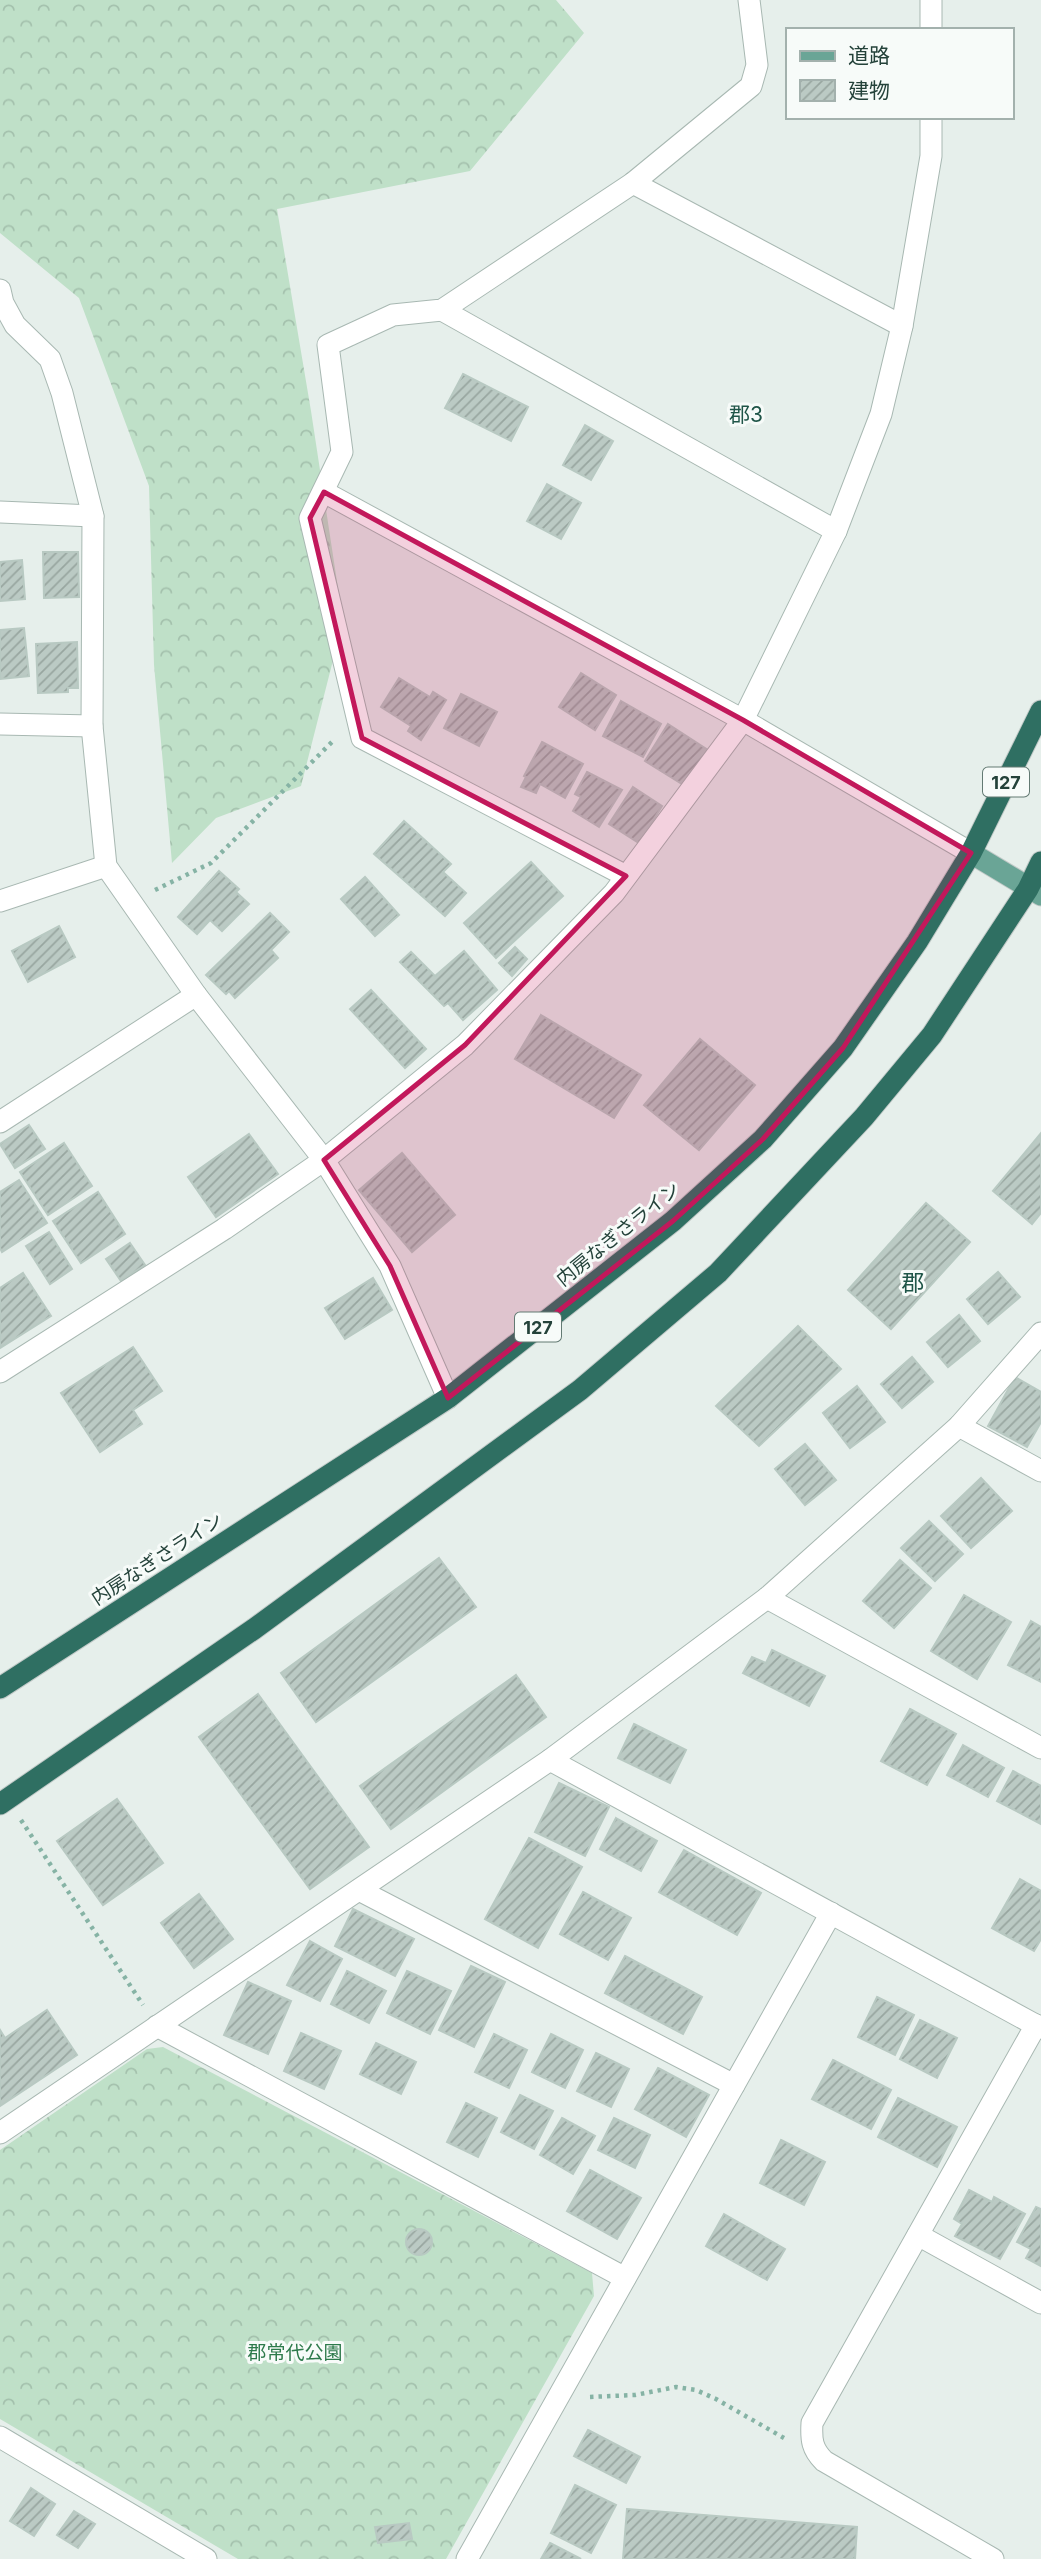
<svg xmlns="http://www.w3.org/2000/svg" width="1041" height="2559" font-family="Inter,'Noto Sans JP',sans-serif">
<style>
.forest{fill:url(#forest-crowns)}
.building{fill:url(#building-hatch);stroke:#b8c9c2;stroke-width:2}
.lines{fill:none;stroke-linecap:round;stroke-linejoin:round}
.minor-casing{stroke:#a8b8b2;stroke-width:23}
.major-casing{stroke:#c2cac8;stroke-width:23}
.highway-casing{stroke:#c2cac8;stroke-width:23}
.path{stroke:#86b3a5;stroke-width:4.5;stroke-dasharray:3.5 5;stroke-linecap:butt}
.minor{stroke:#fff;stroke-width:21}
.major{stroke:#6aa596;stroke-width:21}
.highway{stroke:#2f6f62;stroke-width:21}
.marked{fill:#c2185b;fill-opacity:0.2;stroke:#c2185b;stroke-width:5;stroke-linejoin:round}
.labels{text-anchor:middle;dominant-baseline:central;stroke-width:6;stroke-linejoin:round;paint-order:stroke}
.shield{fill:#f7fbf9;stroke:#637a73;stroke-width:2}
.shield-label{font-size:18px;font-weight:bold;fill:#24423a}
.street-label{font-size:19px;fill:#24423a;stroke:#f7fbf9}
.park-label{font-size:19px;fill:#2d7a4b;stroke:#f7fbf9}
.neighbourhood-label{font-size:21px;fill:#1f5548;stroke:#f7fbf9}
.quarter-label{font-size:23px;fill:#1f5548;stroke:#f7fbf9}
</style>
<defs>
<pattern id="forest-crowns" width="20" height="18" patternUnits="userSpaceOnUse" patternTransform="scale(1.75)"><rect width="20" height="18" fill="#bfe0c8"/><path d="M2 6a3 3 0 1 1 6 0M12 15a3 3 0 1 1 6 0" fill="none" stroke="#a4c1ad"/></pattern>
<pattern id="building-hatch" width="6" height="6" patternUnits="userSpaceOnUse" patternTransform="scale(1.75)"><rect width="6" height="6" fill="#bbcac4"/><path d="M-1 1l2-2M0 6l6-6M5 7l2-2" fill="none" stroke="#98a6a0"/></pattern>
</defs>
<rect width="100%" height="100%" fill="#e6efeb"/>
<!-- forest -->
<g class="forest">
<path d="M0 0H556L584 33 470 171 277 209 311 411 343 621 301 786 216 818 172 863 154 665 149 486 79 298 0 233Z"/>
<path d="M163 2047 592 2273 594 2296 446 2559H238L0 2419V2150L147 2049Z"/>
</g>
<!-- building -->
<g class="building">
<path d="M463 374 528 407 511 441 445 408Z"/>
<path d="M585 425 613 441 591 480 563 465Z"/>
<path d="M547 484 581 503 561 539 527 521Z"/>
<path d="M43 552H78L79 597 44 598Z"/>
<path d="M22 560 25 599 0 601V562Z"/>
<path d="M24 628 29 676 0 679V630Z"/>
<path d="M77 642 78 688H68V692L38 693 36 644Z"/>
<path d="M581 673 616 695 595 730 559 707Z"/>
<path d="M399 678 430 697 433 692 446 700 421 740 408 731 411 726 381 707Z"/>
<path d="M461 694 497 712 479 746 444 728Z"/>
<path d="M621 701 661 724 643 757 603 736Z"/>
<path d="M668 724 708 750 685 786 645 761Z"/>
<path d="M542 742 583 764 565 798 540 784 536 793 521 787 526 777 524 776Z"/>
<path d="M587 772 622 790 599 827 573 811 581 797 575 794Z"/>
<path d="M633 787 662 806 639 843 609 824Z"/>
<path d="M404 821 451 864 443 872 466 893 445 916 374 854Z"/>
<path d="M531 862 563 896 496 958 464 923Z"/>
<path d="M219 871 239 889 236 892 249 904 222 931 210 920 197 934 178 917Z"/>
<path d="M365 877 399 915 375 936 341 899Z"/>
<path d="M270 913 289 932 271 950 278 958 235 998 229 991 226 994 206 975Z"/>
<path d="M59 926 75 957 28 982 12 951Z"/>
<path d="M515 947 527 959 512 976 499 963Z"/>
<path d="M464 951 497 990 463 1020 448 1003 444 1006 400 962 411 952 435 976Z"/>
<path d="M371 990 426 1049 405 1068 350 1009Z"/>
<path d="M541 1015 641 1075 614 1118 515 1059Z"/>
<path d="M700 1039 755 1085 699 1150 644 1105Z"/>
<path d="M29 1125 45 1149 15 1168 0 1144Z"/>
<path d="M1041 1133V1213L1032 1224 993 1191Z"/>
<path d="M249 1134 278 1174 216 1217 188 1177Z"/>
<path d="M64 1143 92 1186 48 1215 20 1172Z"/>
<path d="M402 1153 455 1215 412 1252 359 1190Z"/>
<path d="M19 1180 47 1223 2 1252 0 1248V1192Z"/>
<path d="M98 1192 125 1234 81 1263 53 1221Z"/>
<path d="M926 1203 970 1242 891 1329 848 1290Z"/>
<path d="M49 1232 72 1269 50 1284 26 1246Z"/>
<path d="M130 1243 145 1265 121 1281 106 1259Z"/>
<path d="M998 1272 1020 1297 988 1324 967 1299Z"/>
<path d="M23 1273 51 1316 0 1348V1288Z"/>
<path d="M373 1278 392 1310 345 1339 325 1308Z"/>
<path d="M959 1315 980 1341 948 1367 927 1342Z"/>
<path d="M798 1326 841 1369 759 1446 716 1406Z"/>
<path d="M133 1347 162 1391 133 1410 142 1424 100 1452 61 1393Z"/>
<path d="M912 1357 933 1382 902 1408 881 1384Z"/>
<path d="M1015 1377 1041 1392V1422L1027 1447 988 1426Z"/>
<path d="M857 1386 885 1422 850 1448 823 1413Z"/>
<path d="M805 1444 836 1480 805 1505 775 1469Z"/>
<path d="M981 1478 1012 1511 971 1548 941 1516Z"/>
<path d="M929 1521 963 1554 935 1581 901 1548Z"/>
<path d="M439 1558 476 1607 316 1722 281 1673Z"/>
<path d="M900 1560 931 1588 894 1628 863 1601Z"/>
<path d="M964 1595 1011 1622 977 1679 931 1651Z"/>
<path d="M1031 1621 1041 1627V1682L1008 1665Z"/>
<path d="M772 1650 825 1676 809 1706 743 1673 752 1657 766 1663Z"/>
<path d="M516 1675 546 1717 391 1829 360 1786Z"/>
<path d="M258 1694 369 1847 310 1889 199 1737Z"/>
<path d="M910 1709 956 1734 927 1785 881 1761Z"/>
<path d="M634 1724 686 1750 670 1783 618 1758Z"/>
<path d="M963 1745 1004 1768 988 1797 947 1775Z"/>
<path d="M1013 1771 1041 1786V1824L997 1801Z"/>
<path d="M559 1783 609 1807 585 1856 535 1832Z"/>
<path d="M117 1799 163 1863 103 1905 57 1841Z"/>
<path d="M616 1818 657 1841 641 1871 600 1849Z"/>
<path d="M529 1838 582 1867 538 1948 485 1919Z"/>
<path d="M684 1850 761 1893 737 1935 659 1892Z"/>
<path d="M1020 1879 1041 1891V1939L1034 1951 992 1928Z"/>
<path d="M583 1892 631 1918 608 1960 560 1934Z"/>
<path d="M199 1894 233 1939 194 1968 161 1923Z"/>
<path d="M353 1909 414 1939 395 1976 335 1946Z"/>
<path d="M310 1941 342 1959 320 2001 287 1985Z"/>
<path d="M625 1956 702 1997 683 2034 605 1993Z"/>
<path d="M471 1966 505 1982 474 2047 439 2030Z"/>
<path d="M347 1971 386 1991 369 2023 331 2004Z"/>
<path d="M407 1971 451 1991 430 2034 387 2013Z"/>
<path d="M248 1982 291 2001 268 2054 224 2035Z"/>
<path d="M877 1997 914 2015 895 2055 858 2037Z"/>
<path d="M47 2010 77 2055 0 2106V2030L5 2038Z"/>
<path d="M920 2020 957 2038 937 2078 900 2059Z"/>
<path d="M301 2033 341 2051 324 2089 284 2071Z"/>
<path d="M494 2034 527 2050 509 2088 475 2072Z"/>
<path d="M551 2034 583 2050 565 2088 532 2072Z"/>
<path d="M376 2043 416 2062 401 2094 360 2074Z"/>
<path d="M596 2053 629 2069 611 2107 577 2091Z"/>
<path d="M833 2060 891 2090 871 2129 812 2099Z"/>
<path d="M658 2068 709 2095 686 2137 635 2109Z"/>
<path d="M520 2095 553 2111 534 2149 501 2132Z"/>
<path d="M898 2098 957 2127 937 2167 878 2137Z"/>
<path d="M466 2103 497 2118 478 2157 447 2142Z"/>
<path d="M562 2118 595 2136 573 2174 540 2155Z"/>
<path d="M614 2118 650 2135 635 2168 598 2150Z"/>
<path d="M781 2140 825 2162 804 2205 760 2183Z"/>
<path d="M590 2170 641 2198 617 2239 567 2211Z"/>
<path d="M969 2190 992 2202 994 2197 1025 2214 1000 2259 955 2236 962 2224 954 2219Z"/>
<path d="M1036 2207 1041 2209V2266L1026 2258 1031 2249 1017 2242Z"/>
<path d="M724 2214 785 2249 767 2280 706 2246Z"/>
<circle cx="419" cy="2242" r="13"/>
<path d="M588 2430 640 2457 626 2483 574 2456Z"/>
<path d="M575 2485 616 2505 591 2553 551 2533Z"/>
<path d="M31 2488 55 2504 34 2536 10 2521Z"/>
<path d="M627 2509 857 2527 855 2559H623Z"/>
<path d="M74 2511 95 2524 78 2548 57 2535Z"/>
<path d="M409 2523 412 2539 378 2543 375 2527Z"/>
<path d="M550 2543 581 2559H541Z"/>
</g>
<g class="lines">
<!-- minor casing -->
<g class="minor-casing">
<g id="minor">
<path d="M931 30V0"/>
<path d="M633 183 902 326"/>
<path d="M0 290 3 303 15 325 50 359 62 393 93 516 92 726 106 866 196 995 324 1160 390 1266 448 1398"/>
<path d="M442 310 836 531"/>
<path d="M324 492 743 720 971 853"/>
<path d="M0 512 93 516"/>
<path d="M0 724 92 726"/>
<path d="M626 876 362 738 310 518 342 452 328 345 393 315 442 310 633 183 751 86 757 65 749 0"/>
<path d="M0 901 106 866"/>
<path d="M0 1122 196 995"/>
<path d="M0 1372 224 1229 324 1160 465 1045 614 893 743 720 836 531 881 414 902 326 931 156V117"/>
<path d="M959 1426 1041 1471"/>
<path d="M767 1598 1041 1748"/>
<path d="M550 1760 1041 2028"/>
<path d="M359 1890 734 2085"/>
<path d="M157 2026 625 2278"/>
<path d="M0 2133 550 1760 767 1598 959 1426 1041 1333"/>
<path d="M918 2235 1041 2303"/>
<path d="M0 2437 206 2559"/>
<path d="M467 2559 831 1913"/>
<path d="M993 2559 824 2461C812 2449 811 2440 812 2423L1036 2025"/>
</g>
</g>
<!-- major casing -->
<g class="major-casing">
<path id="major" d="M971 853 1041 895"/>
</g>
<!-- highway casing -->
<g class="highway-casing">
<g id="highway">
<path d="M0 1688 448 1398 673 1221 763 1139 843 1048 917 942 971 853 1041 711"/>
<path d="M0 1804 254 1629 580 1390 718 1273 864 1117 932 1035 1028 889 1041 862"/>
</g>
</g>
<!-- path -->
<g class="path">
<path d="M155 890 211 863 334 740"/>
<path d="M21 1820 143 2005"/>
<path d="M590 2397 635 2395 676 2387 696 2390 716 2399 784 2438"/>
</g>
<!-- minor -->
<use href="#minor" class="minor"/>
<!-- major -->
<use href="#major" class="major"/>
<!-- highway -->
<use href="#highway" class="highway"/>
</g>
<!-- marked area -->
<path class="marked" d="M324 492 743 720 971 853 843 1048 763 1139 673 1221 448 1398 390 1266 324 1160 465 1045 626 876 362 738 310 518Z"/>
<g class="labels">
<!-- shield labels -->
<g class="shield">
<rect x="983" y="767.5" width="46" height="29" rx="5"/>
<rect x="515" y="1312.5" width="46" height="29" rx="5"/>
</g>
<g class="shield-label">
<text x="1006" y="782">127</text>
<text x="538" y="1327">127</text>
</g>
<!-- street labels -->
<g class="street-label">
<text transform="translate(618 1234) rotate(-39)">内房なぎさライン</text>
<text transform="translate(157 1559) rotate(-33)">内房なぎさライン</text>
</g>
<!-- park labels -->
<g class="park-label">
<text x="295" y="2352">郡常代公園</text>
</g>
<!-- neighbourhood labels -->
<g class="neighbourhood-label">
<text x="746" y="414">郡3</text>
</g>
<!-- quarter labels -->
<g class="quarter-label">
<text x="913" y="1283">郡</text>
</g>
</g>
<!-- legend -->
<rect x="786" y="28" width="228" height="91" fill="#f7fbf9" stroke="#a3b1ad" stroke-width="2"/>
<rect x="800" y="51" width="35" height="10" fill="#6aa596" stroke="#a3b1ad" stroke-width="2"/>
<text x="848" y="63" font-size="21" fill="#24423a">道路</text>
<rect x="800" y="80" width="35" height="21" fill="url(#building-hatch)" stroke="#a3b1ad" stroke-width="2"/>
<text x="848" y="98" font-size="21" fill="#24423a">建物</text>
</svg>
